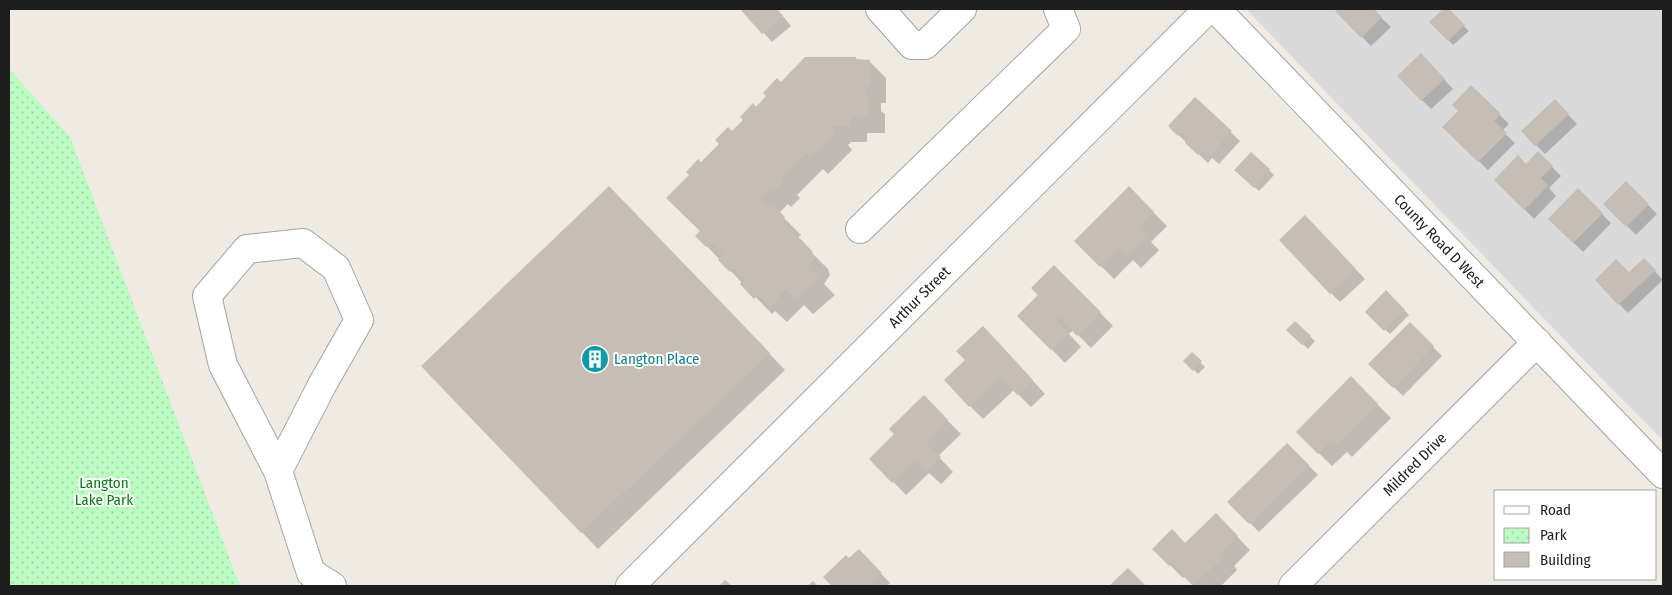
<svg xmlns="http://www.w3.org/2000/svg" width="1672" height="595" font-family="'Fira Sans Condensed',sans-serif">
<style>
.residential{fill:#dbdada}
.park{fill:url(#park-dots)}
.shadow{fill:#0003}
.building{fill:#c6bdb5}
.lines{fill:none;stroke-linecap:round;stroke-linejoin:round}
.minor-casing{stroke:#a4a4a4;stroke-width:30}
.minor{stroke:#fff;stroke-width:28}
.labels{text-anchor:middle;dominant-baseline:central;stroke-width:4;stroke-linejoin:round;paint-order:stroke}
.street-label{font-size:15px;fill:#1d1d1d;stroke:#fff}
.culture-label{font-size:15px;fill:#0d838f;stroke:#fff;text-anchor:start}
.park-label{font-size:15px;fill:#077e12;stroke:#fff}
</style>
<defs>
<pattern id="park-dots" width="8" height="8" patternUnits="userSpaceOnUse" patternTransform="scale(1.25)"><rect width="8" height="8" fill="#bcfbc2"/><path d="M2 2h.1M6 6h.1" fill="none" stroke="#a1d7a6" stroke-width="1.8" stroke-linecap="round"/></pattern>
</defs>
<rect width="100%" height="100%" fill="#efeae2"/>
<!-- residential -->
<path class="residential" d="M1246 9H1663V440L1612 389Z"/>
<!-- park -->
<path class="park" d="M9 69 70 137 240 586H9Z"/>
<!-- shadow -->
<g class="shadow">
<path d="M742 9H777L791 26 772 42Z"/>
<path d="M1340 9H1372L1391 27 1371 46 1337 11Z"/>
<path d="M1445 9 1469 31 1453 45 1431 22Z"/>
<path d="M856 58 858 61H869L886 78V103H881V111L885 114V133H867V142H851L848 145 852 150 828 174 823 169 797 195 800 198 791 207 788 204 779 213 801 235 797 238 828 269 830 275 824 284 835 295 813 314 804 305 787 322 775 311 772 314 697 236 702 231 701 164 782 84Z"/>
<path d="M1430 64 1453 89 1431 109 1398 76Z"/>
<path d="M1471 87 1509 124 1502 131 1515 143 1488 170 1444 127 1460 111Z"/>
<path d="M1195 99 1240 141 1219 164 1212 158 1208 163 1169 126Z"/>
<path d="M1555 101 1577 124 1545 154 1522 131Z"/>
<path d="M1251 153 1274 175 1259 191 1236 170Z"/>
<path d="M1538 153 1561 176 1549 188 1556 196 1534 219 1496 180 1526 165Z"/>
<path d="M1626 183 1657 214 1636 235 1605 204Z"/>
<path d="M1129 188 1167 226 1151 242 1159 250 1141 268 1133 260 1114 279 1076 241Z"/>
<path d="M1578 190 1611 223 1583 252 1549 219Z"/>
<path d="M626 204 785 370 598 549 423 366Z"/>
<path d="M1314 226 1365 279 1340 302 1331 293Z"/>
<path d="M1644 259 1663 280 1628 313 1619 304 1629 274Z"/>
<path d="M1054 266 1113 326 1091 348 1073 330 1069 334 1081 347 1065 363 1019 316 1040 295Z"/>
<path d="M1386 292 1409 315 1390 334 1366 312Z"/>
<path d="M1295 322 1315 341 1308 349 1288 330Z"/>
<path d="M1410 324 1442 356 1403 396 1370 364Z"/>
<path d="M997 341 1045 394 1031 407 1014 390 983 419 970 406Z"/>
<path d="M1192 354 1205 367 1198 374 1185 361Z"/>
<path d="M1351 378 1391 418 1352 457 1347 452 1332 466 1297 432Z"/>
<path d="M924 397 961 434 938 456 953 472 941 484 929 473 906 495 871 459 896 434Z"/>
<path d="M1287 444 1318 475 1259 532 1229 502Z"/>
<path d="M1216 514 1250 550 1234 566 1237 570 1221 586H1195L1185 576 1183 578 1154 549 1185 545Z"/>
<path d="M859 551 890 583 887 586H834L825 577Z"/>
</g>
<!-- building -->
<g class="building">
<path d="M740 9H777L783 16 762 34Z"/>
<path d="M1338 9H1374L1382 17 1361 38 1335 11Z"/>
<path d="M1443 9H1449L1465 25 1448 41 1429 22Z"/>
<path d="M1421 53 1445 79 1421 101 1397 76Z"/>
<path d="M805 57H856V59L870 60V86L865 87V95H863L869 96 868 117H851V126H834L832 127 836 132 810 158 806 153 781 178 784 181 774 191 771 188 760 199 769 209 773 205 785 217 782 220 812 251 814 258 808 267 819 278 796 299 786 289 770 307 758 295 754 299 740 284 745 279 734 269 730 272 718 260 723 254 710 242 706 247 695 236 700 231 666 198 689 175 686 172 698 159 701 162 719 144 715 140 728 127 732 131 743 120 740 117 753 103 756 107 766 96 763 93 777 78 781 82Z"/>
<path d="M1471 85 1501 114 1494 121 1507 133 1478 162 1442 127 1458 111 1452 105Z"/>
<path d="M1195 97 1232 131 1209 156 1202 150 1198 155 1185 143 1189 138 1182 132 1178 136 1168 126Z"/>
<path d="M1555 99 1569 114 1535 146 1521 131Z"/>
<path d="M1538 151 1553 166 1541 178 1548 186 1524 210 1494 180 1518 155 1526 164Z"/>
<path d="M1251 152 1270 169 1254 188 1234 170Z"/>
<path d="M1626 181 1649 204 1626 227 1603 204Z"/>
<path d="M609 186 770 353 581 533 421 366Z"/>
<path d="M1129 186 1154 212 1138 228 1147 236 1127 256 1119 248 1100 267 1074 241Z"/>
<path d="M1578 188 1603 213 1573 243 1548 219Z"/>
<path d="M1305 215 1356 269 1330 294 1279 240Z"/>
<path d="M1644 258 1656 270 1618 305 1595 280 1616 259 1629 272Z"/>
<path d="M1054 265 1101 312 1077 336 1059 317 1056 320 1068 333 1051 350 1017 316 1038 295 1031 288Z"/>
<path d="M1386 290 1405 310 1384 331 1365 312Z"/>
<path d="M1295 321 1311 336 1302 345 1286 330Z"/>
<path d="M1410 322 1434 346 1393 388 1368 364Z"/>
<path d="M983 326 1033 380 1017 395 1001 377 969 407 944 380 965 360 956 351Z"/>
<path d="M1192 352 1202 361 1193 371 1183 361Z"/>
<path d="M1351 376 1378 404 1338 444 1333 439 1318 454 1296 432Z"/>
<path d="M924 395 948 420 926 442 941 457 926 472 915 461 892 483 869 459 894 434 889 429Z"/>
<path d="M1287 443 1309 465 1249 524 1227 502Z"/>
<path d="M1216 513 1238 536 1221 552 1225 556 1193 586 1171 563 1169 566 1152 549 1172 529 1185 543Z"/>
<path d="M859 549 882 573 869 586H832L823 577 846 555 849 558Z"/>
<path d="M1128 568 1146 586H1109Z"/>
<path d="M725 580 732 586H719Z"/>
<path d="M813 581 818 586H807Z"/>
</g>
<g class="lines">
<!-- minor casing -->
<g class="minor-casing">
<g id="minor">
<path d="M880 9 912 45H925L962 9"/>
<path id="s1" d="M1216 9 1663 474"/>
<path d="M860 229 1066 29 1058 9"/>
<path d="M278 471 322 385 359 320 336 268 303 243 247 249 207 296 223 365 278 471 311 573 332 586"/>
<path id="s2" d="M630 586 1208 9"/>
<path id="s3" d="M1293 586 1537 342"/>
</g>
</g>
<!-- minor -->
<use href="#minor" class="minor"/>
</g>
<!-- icons -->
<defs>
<g id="building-disc" transform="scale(1.4375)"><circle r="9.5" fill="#0f9aa8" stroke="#fff"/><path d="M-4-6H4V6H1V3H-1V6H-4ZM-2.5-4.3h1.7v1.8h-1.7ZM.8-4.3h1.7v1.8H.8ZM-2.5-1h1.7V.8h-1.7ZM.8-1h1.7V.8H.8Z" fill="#fff"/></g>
</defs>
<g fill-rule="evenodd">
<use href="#building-disc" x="595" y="359"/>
</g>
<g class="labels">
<!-- street labels -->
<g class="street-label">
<text stroke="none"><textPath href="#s1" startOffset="322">County Road D West</textPath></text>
<text stroke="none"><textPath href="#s2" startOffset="409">Arthur Street</textPath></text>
<text stroke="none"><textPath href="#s3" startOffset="172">Mildred Drive</textPath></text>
</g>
<!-- culture labels -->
<g class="culture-label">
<text x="614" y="359">Langton Place</text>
</g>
<!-- park labels -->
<g class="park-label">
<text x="104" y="483">Langton<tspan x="104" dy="17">Lake Park</tspan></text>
</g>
</g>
<!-- border -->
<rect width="1672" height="595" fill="none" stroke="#1d1d1d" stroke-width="20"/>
<!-- legend -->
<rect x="1494" y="490" width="162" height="90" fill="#ffffff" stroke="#a5a5a5"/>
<rect x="1504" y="506" width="25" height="8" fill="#ffffff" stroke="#a5a5a5"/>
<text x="1540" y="515" font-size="15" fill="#1d1d1d">Road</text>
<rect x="1504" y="528" width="25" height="15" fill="url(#park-dots)" stroke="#a5a5a5"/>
<text x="1540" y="540" font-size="15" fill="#1d1d1d">Park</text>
<rect x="1504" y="552" width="25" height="15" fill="#c6bdb5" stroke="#a5a5a5"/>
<text x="1540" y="565" font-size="15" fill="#1d1d1d">Building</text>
</svg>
